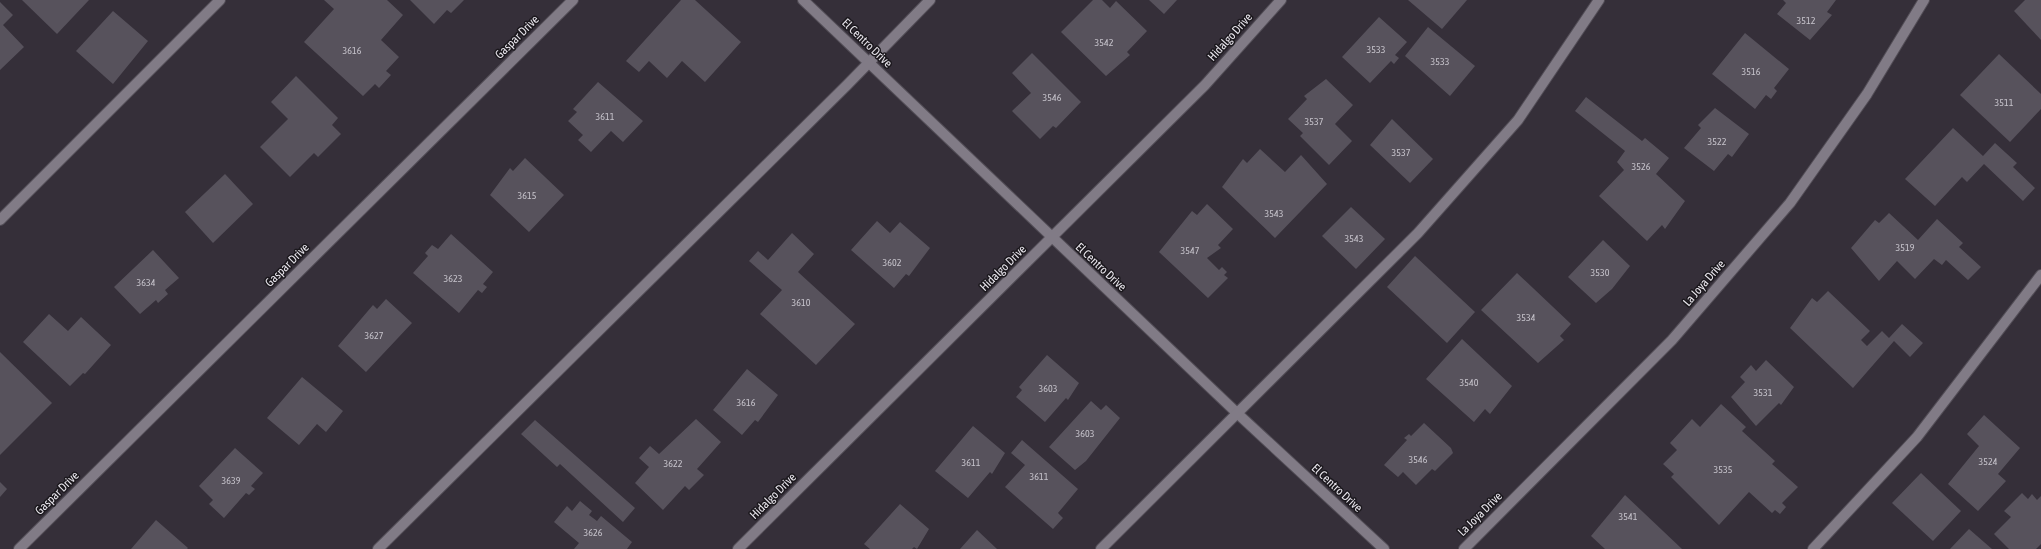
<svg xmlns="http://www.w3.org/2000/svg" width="2041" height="549" font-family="'Asap Condensed',sans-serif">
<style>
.building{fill:#57525c}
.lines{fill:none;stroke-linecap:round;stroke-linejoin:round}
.minor-casing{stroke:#524d56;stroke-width:12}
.minor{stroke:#817b86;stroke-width:10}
.labels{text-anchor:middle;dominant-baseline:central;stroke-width:3;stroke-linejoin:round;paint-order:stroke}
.number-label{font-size:10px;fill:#c5c2ca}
.street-label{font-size:12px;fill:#eae7ee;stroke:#1b181d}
</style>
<rect width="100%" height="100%" fill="#352f39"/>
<!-- building -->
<g class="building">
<path d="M22 0H89L57 34Z"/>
<path d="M324 0H387L403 15 381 40 399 57 386 71 391 75 379 88 375 84 363 96 304 42 334 9Z"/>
<path d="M410 0H464L451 13 447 10 434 24Z"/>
<path d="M681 0H695L741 42 705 82 682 61 667 78 649 61 639 72 626 61Z"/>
<path d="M1093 0H1102L1110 8 1116 1 1147 31 1127 52 1130 55 1106 76 1061 32Z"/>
<path d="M1149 0H1177L1164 14Z"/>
<path d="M1408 0H1467L1442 29Z"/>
<path d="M1783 0H1836L1827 12 1832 15 1810 40 1777 14 1786 3Z"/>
<path d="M2025 0H2041V40L2014 11Z"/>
<path d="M0 2 13 15 3 25 24 47 0 70Z"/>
<path d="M113 11 148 41 113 84 76 51Z"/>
<path d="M1379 17 1407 42 1395 55 1399 58 1394 64 1391 61 1370 83 1342 57Z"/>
<path d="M1428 27 1475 66 1450 96 1405 56Z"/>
<path d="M1745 33 1789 69 1774 88 1777 91 1771 99 1766 95 1755 109 1712 74Z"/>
<path d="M1032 53 1081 102 1056 128 1053 126 1040 139 1012 111 1031 93 1012 73Z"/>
<path d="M1999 54 2041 94V109L2010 142 1960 95Z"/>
<path d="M296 76 338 118 332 125 341 134 318 157 314 153 290 177 260 147 288 119 271 102Z"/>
<path d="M1326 79 1353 105 1335 124 1352 141 1329 165 1300 136 1303 133 1288 119 1307 99 1304 96Z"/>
<path d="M598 82 643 121 623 142 611 131 591 152 578 140 583 135 568 121 577 112 573 109Z"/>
<path d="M1586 97 1642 141 1645 138 1669 158 1656 174 1685 201 1665 229 1662 225 1647 241 1599 196 1624 170 1617 162 1625 151 1575 111Z"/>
<path d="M1715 108 1749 134 1732 157 1728 154 1714 171 1684 148 1701 128 1698 125Z"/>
<path d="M1392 119 1433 159 1410 183 1370 145Z"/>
<path d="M1953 128 1983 156 1995 143 2017 163 2013 167 2035 188 2023 201 1984 164 1967 182 1962 177 1935 206 1905 179Z"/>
<path d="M1260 149 1285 172 1301 155 1327 184 1275 238 1222 187 1243 159 1247 163Z"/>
<path d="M525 158 564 195 529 232 490 195 510 168 513 171Z"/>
<path d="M225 174 253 204 213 243 185 212Z"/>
<path d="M1207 204 1233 229 1218 245 1221 248 1207 258 1219 270 1222 267 1227 272 1224 275 1228 278 1208 298 1159 252 1192 211 1197 215Z"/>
<path d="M1351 207 1385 239 1356 269 1322 236Z"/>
<path d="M1889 213 1918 240 1937 219 1963 243 1959 247 1981 267 1968 280 1946 260 1942 265 1934 259 1915 279 1897 261 1879 281 1851 248 1875 220 1879 223Z"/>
<path d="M877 221 890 233 900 222 930 248 909 276 906 274 894 288 851 250Z"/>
<path d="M792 233 814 254 798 272 855 324 816 365 760 314 782 290 749 261 758 251 768 260Z"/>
<path d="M451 234 493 272 483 284 487 287 482 293 478 290 459 313 413 273 428 256 425 253 432 245 438 249Z"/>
<path d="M1603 240 1630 266 1612 289 1596 303 1568 277Z"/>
<path d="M153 250 179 278 165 290 168 294 158 303 156 300 140 314 114 287Z"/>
<path d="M1415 256 1475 312 1447 343 1387 287Z"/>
<path d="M1517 273 1571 324 1560 336 1564 340 1538 363 1481 310Z"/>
<path d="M1828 291 1870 331 1861 340 1867 346 1882 331 1889 338 1902 324 1923 343 1910 357 1894 341 1853 388 1790 328 1812 298 1817 302Z"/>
<path d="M386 299 412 323 366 372 338 346 373 305 377 309Z"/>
<path d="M49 314 68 331 81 317 111 345 85 374 83 373 70 386 23 342Z"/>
<path d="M1462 339 1512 386 1490 414 1485 409 1474 422 1426 379Z"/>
<path d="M0 352 52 403 0 455Z"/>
<path d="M1047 355 1079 383 1068 400 1066 398 1045 422 1016 397 1022 390 1019 387Z"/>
<path d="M1766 360 1794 387 1781 405 1779 403 1756 426 1731 397 1745 382 1740 377 1751 365 1756 371Z"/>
<path d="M747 369 778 395 758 422 755 420 742 435 713 410Z"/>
<path d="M302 377 343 411 326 432 317 424 299 445 267 418Z"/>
<path d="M1091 401 1101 410 1106 405 1120 418 1086 461 1075 470 1049 447Z"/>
<path d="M1721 404 1746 427 1742 431 1775 461 1772 464 1798 487 1782 503 1786 507 1780 514 1775 510 1772 513 1749 492 1719 525 1671 477 1674 474 1663 464 1677 450 1670 443 1692 419 1700 427Z"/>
<path d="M1984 415 2020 448 1998 474 2006 481 1978 511 1948 484 1979 446 1967 434Z"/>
<path d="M696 419 721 442 697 469 704 475 689 490 685 486 663 510 635 483 649 467 639 458 650 446 659 454Z"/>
<path d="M535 420 635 508 623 522 560 464 557 467 521 434Z"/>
<path d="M1424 423 1451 448 1453 453 1435 471 1432 469 1416 485 1403 472 1398 477 1384 465 1407 440 1404 438 1409 434 1411 436Z"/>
<path d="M973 426 1005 453 992 474 990 472 968 498 935 471Z"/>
<path d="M1022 440 1078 489 1058 513 1063 518 1053 529 1005 487 1025 465 1011 453Z"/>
<path d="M235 448 263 473 251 486 255 489 249 495 246 493 224 518 209 504 213 500 199 486Z"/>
<path d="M1921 473 1961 511 1933 541 1892 503Z"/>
<path d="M0 482 7 489 0 497Z"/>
<path d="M2022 493 2028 499 2032 494 2037 500 2041 496V544L2036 549H2009L1994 534 2011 517 2004 511Z"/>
<path d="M1625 495 1682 549H1605L1591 536Z"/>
<path d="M580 501 592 511 589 515 597 521 601 516 632 542 627 549H574L579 543 554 522 567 506 572 511Z"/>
<path d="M900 504 929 529 917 549 914 547 912 549H870L864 544Z"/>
<path d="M156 520 188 548 187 549H131Z"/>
<path d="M1969 529 1992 549H1950Z"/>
<path d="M977 530 997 549H960Z"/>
</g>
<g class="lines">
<!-- minor casing -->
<g class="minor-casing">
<g id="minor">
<path d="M803 0 1238 414 1384 549"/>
<path d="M0 220 220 0"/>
<path d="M19 549 573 0"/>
<path d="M378 549 847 85 930 0"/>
<path d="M738 549 1205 85 1281 0"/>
<path d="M1101 549 1418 233 1518 120 1599 0"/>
<path d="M1464 549 1672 340 1790 203 1867 94 1924 0"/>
<path d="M1813 549 1917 437 2041 275"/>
</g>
</g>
<!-- minor -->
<use href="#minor" class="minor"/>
</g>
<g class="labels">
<!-- number labels -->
<g class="number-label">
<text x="1806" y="20">3512</text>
<text x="1104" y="42">3542</text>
<text x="1376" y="49">3533</text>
<text x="352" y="50">3616</text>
<text x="1440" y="61">3533</text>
<text x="1751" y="71">3516</text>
<text x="1052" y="97">3546</text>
<text x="2004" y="102">3511</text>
<text x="605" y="116">3611</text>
<text x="1314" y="121">3537</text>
<text x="1717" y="141">3522</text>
<text x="1401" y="152">3537</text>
<text x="1641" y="166">3526</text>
<text x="527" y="195">3615</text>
<text x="1274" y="213">3543</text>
<text x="1354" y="238">3543</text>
<text x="1905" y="247">3519</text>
<text x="1190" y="250">3547</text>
<text x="892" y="262">3602</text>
<text x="1600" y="272">3530</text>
<text x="453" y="278">3623</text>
<text x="146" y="282">3634</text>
<text x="801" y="302">3610</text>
<text x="1526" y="317">3534</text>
<text x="374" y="335">3627</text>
<text x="1469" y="382">3540</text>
<text x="1048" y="388">3603</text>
<text x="1763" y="392">3531</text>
<text x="746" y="402">3616</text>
<text x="1085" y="433">3603</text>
<text x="1418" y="459">3546</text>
<text x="1988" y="461">3524</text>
<text x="971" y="462">3611</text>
<text x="673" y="463">3622</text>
<text x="1723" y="469">3535</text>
<text x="1039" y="476">3611</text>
<text x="231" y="480">3639</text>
<text x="1628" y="516">3541</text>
<text x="593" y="532">3626</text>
</g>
<!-- street labels -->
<g class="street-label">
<text transform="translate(517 37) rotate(-45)">Gaspar Drive</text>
<text transform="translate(1230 37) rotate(-48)">Hidalgo Drive</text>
<text transform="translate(867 43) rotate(44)">El Centro Drive</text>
<text transform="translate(287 265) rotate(-45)">Gaspar Drive</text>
<text transform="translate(1101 267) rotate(43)">El Centro Drive</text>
<text transform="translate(1003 268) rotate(-45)">Hidalgo Drive</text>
<text transform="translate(1704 283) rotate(-49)">La Joya Drive</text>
<text transform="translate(1337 488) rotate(43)">El Centro Drive</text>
<text transform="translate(57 493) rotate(-45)">Gaspar Drive</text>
<text transform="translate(773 496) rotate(-45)">Hidalgo Drive</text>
<text transform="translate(1480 514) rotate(-45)">La Joya Drive</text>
</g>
</g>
</svg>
